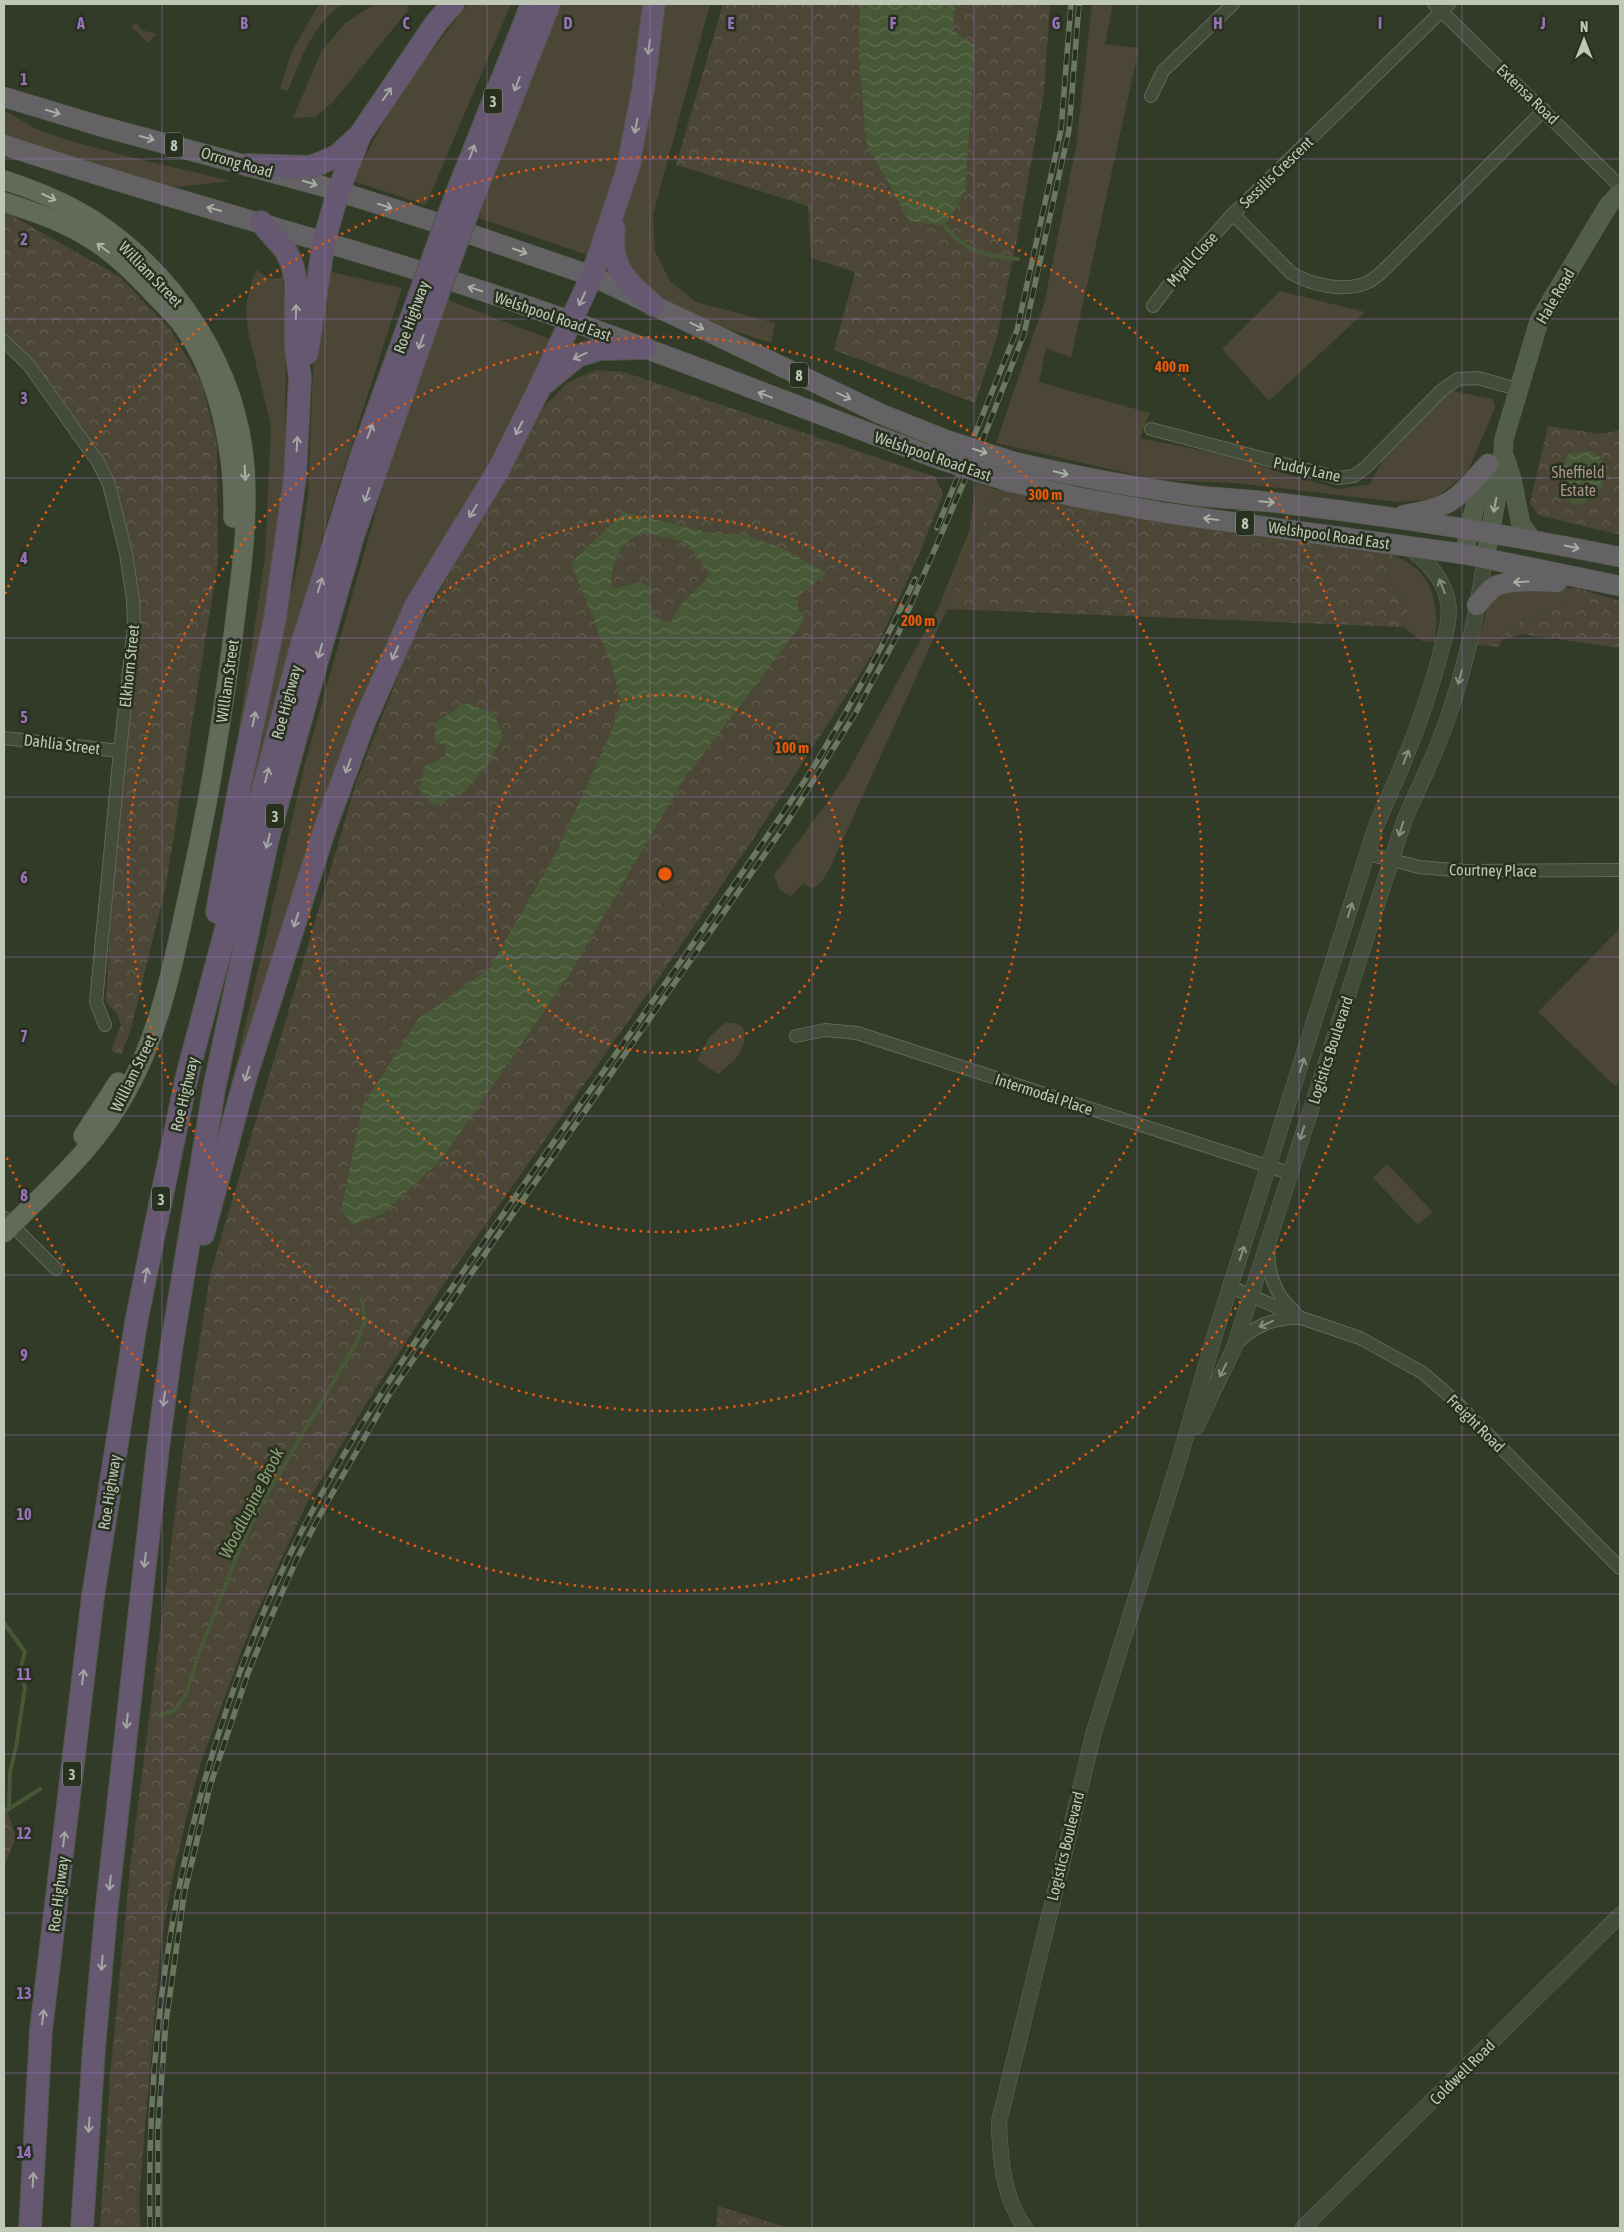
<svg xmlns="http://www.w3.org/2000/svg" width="1624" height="2232" font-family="'Asap Condensed',sans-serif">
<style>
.grass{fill:#4c4636}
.forest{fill:url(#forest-crowns)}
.water{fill:url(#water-waves);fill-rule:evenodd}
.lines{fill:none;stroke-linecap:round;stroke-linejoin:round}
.stream{stroke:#465836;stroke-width:4}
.minor-casing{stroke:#616958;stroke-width:14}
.tertiary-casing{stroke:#616958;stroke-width:16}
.secondary-casing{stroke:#616958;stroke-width:19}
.primary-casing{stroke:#4f5746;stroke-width:20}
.trunk-casing{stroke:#4e5645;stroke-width:21}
.motorway-casing{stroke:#4e5645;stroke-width:24}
.minor{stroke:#434b3a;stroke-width:12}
.tertiary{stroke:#434b3a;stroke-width:15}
.secondary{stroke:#535e49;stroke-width:18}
.primary{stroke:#626b59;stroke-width:19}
.trunk{stroke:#646264;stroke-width:20}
.motorway{stroke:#655870;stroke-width:22}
.rail-casing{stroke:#6c7762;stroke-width:5.5}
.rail{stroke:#28301f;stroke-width:4;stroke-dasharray:11;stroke-linecap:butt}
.trunk-bridge-casing{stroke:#4e5645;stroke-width:21;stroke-linecap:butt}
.motorway-bridge-casing{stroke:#4e5645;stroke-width:24;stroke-linecap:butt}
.trunk-bridge{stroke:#646264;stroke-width:20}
.motorway-bridge{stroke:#655870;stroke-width:22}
.oneway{stroke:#a3a6a1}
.oneway2{stroke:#a8aea2}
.oneway3{stroke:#acb5a3}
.oneway4{stroke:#9ea895}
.oneway5{stroke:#878f7e}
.grid{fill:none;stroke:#9972bb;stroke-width:1;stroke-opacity:0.55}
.ring{fill:none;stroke:#e8590c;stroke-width:2.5;stroke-dasharray:2.5 5}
.labels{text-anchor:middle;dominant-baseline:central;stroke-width:5;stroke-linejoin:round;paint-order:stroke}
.shield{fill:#28301f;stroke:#919a89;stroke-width:1}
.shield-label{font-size:15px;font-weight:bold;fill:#bec7b6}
.street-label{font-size:16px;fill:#bec7b6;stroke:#28301f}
.park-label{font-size:16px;fill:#aa918d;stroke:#28301f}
.water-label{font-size:18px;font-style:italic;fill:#8ba174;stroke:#28301f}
.grid-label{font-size:16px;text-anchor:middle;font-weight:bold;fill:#9972bb;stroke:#28301f;stroke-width:5;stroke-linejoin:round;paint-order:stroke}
.centre{fill:#e8590c;stroke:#28301f;stroke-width:2.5}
.ring-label{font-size:15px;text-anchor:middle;font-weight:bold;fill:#e8590c;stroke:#28301f;stroke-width:5;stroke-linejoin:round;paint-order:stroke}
</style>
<defs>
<pattern id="forest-crowns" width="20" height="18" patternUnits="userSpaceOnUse" patternTransform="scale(1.25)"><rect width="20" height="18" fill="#4c4636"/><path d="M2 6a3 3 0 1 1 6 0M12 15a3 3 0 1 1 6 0" fill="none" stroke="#645f51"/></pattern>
<pattern id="water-waves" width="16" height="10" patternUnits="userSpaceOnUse" patternTransform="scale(1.25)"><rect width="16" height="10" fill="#465836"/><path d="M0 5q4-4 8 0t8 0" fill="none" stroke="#5f6e51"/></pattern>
</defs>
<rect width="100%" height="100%" fill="#313b27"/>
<!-- grass -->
<g class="grass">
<path d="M319 4H343C314 22 300 60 288 91L280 89 291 53Z"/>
<path d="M375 4H409L407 12 333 102 315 117 293 118 321 52 345 23Z"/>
<path d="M468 4H511L426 205 352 181 397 97Z"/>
<path d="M561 4H644L624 145 611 200 587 255 479 218 489 177Z"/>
<path d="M654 4H710L653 215 655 251 670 281 696 302 775 323 771 343 653 305 627 282 614 226Z"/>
<path d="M1092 4H1113L1105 44 1139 48 1071 358 1046 348 1039 382 1150 413 1140 438 1234 457 1289 475 1339 489 1370 484 1386 454 1440 399 1453 391 1493 399 1495 408 1468 471 1435 499 1398 502 1235 483 1157 480 996 443 1044 304 1076 147Z"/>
<path d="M137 23 141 30 157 34 148 43 131 26Z"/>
<path d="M4 111C17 116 28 126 41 131 101 152 168 165 230 181L179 187 146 183 4 139Z"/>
<path d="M257 270C266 277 272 282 283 276L286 335 285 446 277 551 230 799 239 727 265 558 271 426 248 331 246 307 252 280Z"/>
<path d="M322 270 402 288 324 531 233 868 274 666 300 554 308 495 313 368Z"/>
<path d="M1280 291 1365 312 1269 401 1222 349Z"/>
<path d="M446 299 552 340 530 397 401 617 204 1207 305 763 385 479Z"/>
<path d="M976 482 997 490 947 609 831 866 822 881 813 889 803 883 791 897 779 889 774 875 844 779 938 608 969 531Z"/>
<path d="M1396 556C1403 560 1413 565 1419 571 1437 589 1438 619 1435 642L1422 641 1403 627 1408 611 1387 579 1385 562Z"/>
<path d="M1525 586 1576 588 1578 602 1523 620 1490 646 1477 645 1488 604 1499 592Z"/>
<path d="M1620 928V946L1618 948 1620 951V1080L1615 1086 1538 1012Z"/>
<path d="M725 1023H735L743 1027C749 1051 735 1060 718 1074L697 1060 709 1037Z"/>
<path d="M1387 1164 1433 1212 1418 1225 1373 1178Z"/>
</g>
<!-- forest -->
<g class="forest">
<path d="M723 4H1050L1044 92 1018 234 997 337 975 403 834 350 855 272 811 258 808 206 676 165Z"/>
<path d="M4 211 120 277 170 329 201 381 217 443 218 562 166 885 131 1029 121 1055 111 1050 121 1025 117 1014 106 1002 120 751 134 626 109 484 4 341Z"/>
<path d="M596 370 624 372 935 477 943 494 921 550 876 649 764 823 658 979 445 1282 362 1410 306 1505 252 1623 202 1759 190 1803 171 1885 161 1943 139 2198 140 2228H100L110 2078 130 1868 186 1427 210 1275 357 780 413 638 543 408 568 382Z"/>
<path d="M1548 426 1601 434 1620 430V535L1538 515 1530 503Z"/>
<path d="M997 490 1316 539 1396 556 1385 562 1387 579 1408 611 1403 627 947 609Z"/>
<path d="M1576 588 1620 601V648L1523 634 1502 640 1499 647 1490 646 1523 620 1577 602Z"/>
<path d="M4 1801 16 1837 4 1867Z"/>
<path d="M718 2206 789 2228H716Z"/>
</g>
<!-- water -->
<g class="water">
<path d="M860 4H956L952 30 975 46 965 192 945 226 909 221 866 143 859 56Z"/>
<path d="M1591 451 1599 456 1608 467 1604 483 1596 496 1578 505 1568 501 1560 495 1564 465 1568 454Z"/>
<path d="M624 512 716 534H743L786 550 827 573 794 599 805 620 684 779 569 975 441 1160 384 1213 353 1225 341 1210 363 1105 419 1018 489 969 556 853 610 735 621 703 612 666 571 563ZM646 533 682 541 694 552 710 575 683 602 671 621C657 623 652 611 648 600L652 589 642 582 612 589C609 564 621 538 646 533Z"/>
<path d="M466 703 493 712 503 736 487 766 465 791 434 806 419 789 425 765 445 758V745L435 742V723Z"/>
</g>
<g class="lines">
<!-- stream -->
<g class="stream">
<path d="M945 226C964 252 987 256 1018 259"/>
<path d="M4 1623 25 1652 19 1673 25 1687 16 1747 10 1772 9 1807"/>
<path d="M158 1716 175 1710 186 1694 200 1650 236 1558 260 1506 358 1340 365 1319 361 1297"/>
<path d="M4 1812 40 1789"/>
</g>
<!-- minor casing -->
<g class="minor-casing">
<g id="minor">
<path d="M1434 4 1620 186"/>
<path d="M1151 96 1163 71 1233 4"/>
<path d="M1233 214 1291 273C1312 285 1345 293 1368 282 1375 279 1383 271 1389 265L1544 110"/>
<path d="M1153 306 1168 286 1233 214 1449 4"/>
<path d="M4 341 29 365 98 462 109 484 126 553 133 600 134 626 120 751 96 1002 105 1025"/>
<path d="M1151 429 1338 478 1354 476 1366 467 1442 390 1458 379 1478 378 1517 389"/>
<path d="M4 738 120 751"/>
<path d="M1368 854 1419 867 1465 871 1620 870"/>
<path d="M796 1036 825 1030 857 1033 1289 1173"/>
<path d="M5 1218 56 1269"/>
<path d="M1269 1247C1266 1270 1276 1297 1294 1311"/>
<path d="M1231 1287 1304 1319 1360 1338 1423 1373 1453 1399 1620 1568"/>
<path d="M1234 1346C1251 1327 1275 1317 1299 1318"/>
</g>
</g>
<!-- tertiary casing -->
<g class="tertiary-casing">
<g id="tertiary">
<path d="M1196 1427 1234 1348 1404 821C1415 795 1428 770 1438 744 1462 685 1476 621 1485 558"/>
<path d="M1025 2228C1003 2197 1000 2159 999 2122L1094 1732 1177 1467 1213 1341 1375 829C1383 808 1393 788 1402 766 1417 730 1430 693 1440 655 1444 638 1451 620 1448 602 1443 577 1427 560 1406 546"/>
<path d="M1303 2228 1620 1915"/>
</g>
</g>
<!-- secondary casing -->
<g class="secondary-casing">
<g id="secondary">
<path d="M1505 458 1512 479 1521 525 1533 540"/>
<path d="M1464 554 1473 514 1487 465"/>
<path d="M1485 558 1501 476 1504 439 1539 321 1608 206 1620 193"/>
</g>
</g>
<!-- primary casing -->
<g class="primary-casing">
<g id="primary">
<path d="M4 180C35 190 65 202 93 220 177 275 238 369 245 469 248 515 243 560 237 604 230 664 221 722 211 781 202 832 191 882 180 932 168 986 155 1040 128 1089 98 1146 49 1188 4 1233"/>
<path d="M4 202C31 211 59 220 84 235 108 248 129 268 148 288 158 299 169 309 179 321 219 371 235 455 233 518"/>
<path d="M83 1136 118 1082"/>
</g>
</g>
<!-- trunk casing -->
<g class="trunk-casing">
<g id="trunk">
<path d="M4 97 100 126 315 184 441 224 592 276 881 414 946 440"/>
<path d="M4 145C178 203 356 247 530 307 668 354 803 409 939 459"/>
<path d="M1014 462C1075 476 1138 488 1200 496 1229 499 1258 500 1287 504 1399 517 1510 535 1620 557"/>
<path d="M1007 481 1076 497 1166 513 1464 554 1620 586"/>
<path d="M1404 515C1453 507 1456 500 1488 464"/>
<path d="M1477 605C1482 599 1487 592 1494 587 1508 579 1541 581 1557 582"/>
</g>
</g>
<!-- motorway casing -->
<g class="motorway-casing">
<g id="motorway">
<path d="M248 165 311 167 337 156 360 135 436 23 453 4"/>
<path d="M626 176 643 90 654 4"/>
<path d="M455 198 532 4"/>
<path d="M471 203 549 4"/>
<path d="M614 229C609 267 627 282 653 305"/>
<path d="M307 353 324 241 338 192 358 140"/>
<path d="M546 382 577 356 600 349 644 348"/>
<path d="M217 912 240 785 275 618 295 477 300 378 296 347V282L292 264 286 251 261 222"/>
<path d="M203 1234 245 1079 325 828 365 720 416 605 499 469 540 387 592 276 630 162"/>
<path d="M30 2228 41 2030 93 1596 136 1323 155 1229 187 1076 300 650 362 454 421 291"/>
<path d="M82 2228 94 2048 106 1914 158 1448 171 1350 214 1089 268 838 319 654 353 536 437 296"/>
</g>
</g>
<!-- minor -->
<use href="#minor" class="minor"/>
<!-- tertiary -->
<use href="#tertiary" class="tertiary"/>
<!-- secondary -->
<use href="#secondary" class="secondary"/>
<!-- primary -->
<use href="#primary" class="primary"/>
<!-- trunk -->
<use href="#trunk" class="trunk"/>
<!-- motorway -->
<use href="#motorway" class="motorway"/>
<!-- rail casing -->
<g class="rail-casing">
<g id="rail">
<path d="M937 528 1017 330 1061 130 1071 4"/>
<path d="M150 2228C145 2003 186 1778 281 1573 342 1443 424 1327 506 1210 608 1064 712 920 811 771 849 709 884 645 915 579"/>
<path d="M158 2228V2126L166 2022 184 1895 210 1786 248 1673 269 1622 297 1559 320 1515 388 1397 471 1274 788 821 855 714 898 634 987 429 1024 334 1069 130 1079 4"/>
</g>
</g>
<!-- rail -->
<use href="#rail" class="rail"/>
<!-- trunk-bridge casing -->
<g class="trunk-bridge-casing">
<g id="trunk-bridge">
<path d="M946 440 1014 462"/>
<path d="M939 459 1007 481"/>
</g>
</g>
<!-- motorway-bridge casing -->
<g class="motorway-bridge-casing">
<g id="motorway-bridge">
<path d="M421 291 455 198"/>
<path d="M437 296 471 203"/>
</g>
</g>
<!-- trunk-bridge -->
<use href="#trunk-bridge" class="trunk-bridge"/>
<!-- motorway-bridge -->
<use href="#motorway-bridge" class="motorway-bridge"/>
</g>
<!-- one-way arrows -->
<defs><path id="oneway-shaft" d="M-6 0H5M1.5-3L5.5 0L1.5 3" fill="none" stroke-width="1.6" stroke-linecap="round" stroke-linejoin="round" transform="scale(1.25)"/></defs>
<g class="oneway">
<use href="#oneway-shaft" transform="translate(649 47) rotate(97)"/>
<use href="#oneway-shaft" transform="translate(517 84) rotate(111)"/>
<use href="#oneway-shaft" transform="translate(387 94) rotate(-56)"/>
<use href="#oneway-shaft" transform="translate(636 126) rotate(101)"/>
<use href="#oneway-shaft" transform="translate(472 152) rotate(-69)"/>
<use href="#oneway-shaft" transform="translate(582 299) rotate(115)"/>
<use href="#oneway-shaft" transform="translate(296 312) rotate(-89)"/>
<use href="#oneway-shaft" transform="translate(421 342) rotate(110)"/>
<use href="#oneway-shaft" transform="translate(580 356) rotate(154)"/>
<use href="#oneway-shaft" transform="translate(519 428) rotate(117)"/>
<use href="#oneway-shaft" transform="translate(370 431) rotate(-70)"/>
<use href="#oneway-shaft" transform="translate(297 444) rotate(-87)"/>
<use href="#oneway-shaft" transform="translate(367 495) rotate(109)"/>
<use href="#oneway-shaft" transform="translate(473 511) rotate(121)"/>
<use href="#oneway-shaft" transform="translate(320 585) rotate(-73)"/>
<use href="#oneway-shaft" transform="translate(320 651) rotate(106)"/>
<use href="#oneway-shaft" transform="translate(395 653) rotate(114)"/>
<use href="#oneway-shaft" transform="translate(254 719) rotate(-78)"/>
<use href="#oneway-shaft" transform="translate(348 766) rotate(110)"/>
<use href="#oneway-shaft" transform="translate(267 775) rotate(-75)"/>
<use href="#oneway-shaft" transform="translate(268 841) rotate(104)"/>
<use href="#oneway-shaft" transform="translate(296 920) rotate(108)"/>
<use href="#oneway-shaft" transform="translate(247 1074) rotate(107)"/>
<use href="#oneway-shaft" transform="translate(146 1275) rotate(-79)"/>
<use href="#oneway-shaft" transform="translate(164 1399) rotate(98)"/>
<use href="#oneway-shaft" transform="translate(145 1560) rotate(97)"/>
<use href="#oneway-shaft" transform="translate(83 1677) rotate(-83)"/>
<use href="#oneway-shaft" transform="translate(127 1721) rotate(96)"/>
<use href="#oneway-shaft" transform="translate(64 1839) rotate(-83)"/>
<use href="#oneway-shaft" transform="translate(110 1883) rotate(96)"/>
<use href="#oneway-shaft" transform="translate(102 1963) rotate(95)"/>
<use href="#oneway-shaft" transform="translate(43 2017) rotate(-83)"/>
<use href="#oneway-shaft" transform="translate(89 2125) rotate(94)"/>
<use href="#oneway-shaft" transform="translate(33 2180) rotate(-87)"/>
</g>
<g class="oneway2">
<use href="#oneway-shaft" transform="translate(53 112) rotate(17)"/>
<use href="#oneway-shaft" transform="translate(147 138) rotate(15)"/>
<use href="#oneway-shaft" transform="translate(310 183) rotate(17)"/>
<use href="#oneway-shaft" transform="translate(385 206) rotate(18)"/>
<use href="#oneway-shaft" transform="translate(214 209) rotate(-164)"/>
<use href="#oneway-shaft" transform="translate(520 251) rotate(19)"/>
<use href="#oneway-shaft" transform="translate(475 289) rotate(-162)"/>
<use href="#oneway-shaft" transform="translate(697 326) rotate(26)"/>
<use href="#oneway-shaft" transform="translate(765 395) rotate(-159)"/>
<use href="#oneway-shaft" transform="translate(844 396) rotate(25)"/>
<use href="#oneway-shaft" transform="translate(980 451) rotate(18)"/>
<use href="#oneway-shaft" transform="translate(1061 473) rotate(13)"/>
<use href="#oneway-shaft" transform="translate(1267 502) rotate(5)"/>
<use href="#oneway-shaft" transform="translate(1211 519) rotate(-173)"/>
<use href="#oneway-shaft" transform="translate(1572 547) rotate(11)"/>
<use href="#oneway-shaft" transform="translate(1521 582) rotate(177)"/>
</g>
<g class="oneway3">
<use href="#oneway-shaft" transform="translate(49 197) rotate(25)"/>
<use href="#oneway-shaft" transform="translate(103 248) rotate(-143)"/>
<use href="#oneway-shaft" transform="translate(245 473) rotate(87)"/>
</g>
<use class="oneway4" href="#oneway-shaft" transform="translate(1495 505) rotate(101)"/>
<g class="oneway5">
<use href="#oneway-shaft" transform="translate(1442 586) rotate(-111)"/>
<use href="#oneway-shaft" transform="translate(1460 677) rotate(105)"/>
<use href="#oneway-shaft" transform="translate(1406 757) rotate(-69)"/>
<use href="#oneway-shaft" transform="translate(1401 829) rotate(107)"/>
<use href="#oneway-shaft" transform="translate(1350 910) rotate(-73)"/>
<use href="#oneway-shaft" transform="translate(1302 1065) rotate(-73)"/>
<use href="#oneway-shaft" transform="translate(1302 1133) rotate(108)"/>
<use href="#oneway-shaft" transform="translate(1242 1253) rotate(-72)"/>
<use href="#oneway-shaft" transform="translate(1266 1324) rotate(156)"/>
<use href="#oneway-shaft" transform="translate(1223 1370) rotate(116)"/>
</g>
<!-- grid -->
<path class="grid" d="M162 4V2228M325 4V2228M487 4V2228M650 4V2228M812 4V2228M974 4V2228M1137 4V2228M1299 4V2228M1462 4V2228M4 159H1620M4 319H1620M4 478H1620M4 638H1620M4 797H1620M4 957H1620M4 1116H1620M4 1275H1620M4 1435H1620M4 1594H1620M4 1754H1620M4 1913H1620M4 2073H1620"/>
<!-- distance rings -->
<g class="ring">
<circle cx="665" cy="874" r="179"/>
<circle cx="665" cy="874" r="358"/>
<circle cx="665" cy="874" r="537"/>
<path d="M5 594A717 717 0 1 1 5 1154"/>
</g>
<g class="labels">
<!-- shield labels -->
<g class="shield">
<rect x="484" y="88.5" width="18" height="25" rx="4"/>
<rect x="165" y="132.5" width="18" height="25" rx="4"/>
<rect x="790" y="362.5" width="18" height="25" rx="4"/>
<rect x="1236" y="510.5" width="18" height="25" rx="4"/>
<rect x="266" y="803.5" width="18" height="25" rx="4"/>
<rect x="152" y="1186.5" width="18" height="25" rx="4"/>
<rect x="63" y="1761.5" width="18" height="25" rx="4"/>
</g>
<g class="shield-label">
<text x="493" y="101">3</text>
<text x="174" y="145">8</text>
<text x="799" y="375">8</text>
<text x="1245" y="523">8</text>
<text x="275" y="816">3</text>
<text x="161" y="1199">3</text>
<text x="72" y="1774">3</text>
</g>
<!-- street labels -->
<g class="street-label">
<text transform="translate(1528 94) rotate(44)">Extensa Road</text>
<text transform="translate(237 162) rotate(16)">Orrong Road</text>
<text transform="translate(1276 172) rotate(-44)">Sessilis Crescent</text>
<text transform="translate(1192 259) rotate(-48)">Myall Close</text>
<text transform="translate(151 274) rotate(46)">William Street</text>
<text transform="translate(1555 296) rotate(-60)">Hale Road</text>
<text transform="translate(553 316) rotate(19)">Welshpool Road East</text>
<text transform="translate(411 317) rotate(-70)">Roe Highway</text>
<text transform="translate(933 456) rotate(19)">Welshpool Road East</text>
<text transform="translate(1307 469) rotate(12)">Puddy Lane</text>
<text transform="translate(1329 535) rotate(8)">Welshpool Road East</text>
<text transform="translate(129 666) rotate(-84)">Elkhorn Street</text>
<text transform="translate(227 681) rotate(-82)">William Street</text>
<text transform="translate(286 702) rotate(-75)">Roe Highway</text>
<text transform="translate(62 744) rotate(7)">Dahlia Street</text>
<text transform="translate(1493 870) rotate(1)">Courtney Place</text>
<text transform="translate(1330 1050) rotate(-72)">Logistics Boulevard</text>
<text transform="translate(133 1073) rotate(-64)">William Street</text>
<text transform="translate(184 1094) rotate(-77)">Roe Highway</text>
<text transform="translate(1044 1094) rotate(18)">Intermodal Place</text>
<text transform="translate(1476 1423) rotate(45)">Freight Road</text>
<text transform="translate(109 1492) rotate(-81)">Roe Highway</text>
<text transform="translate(1065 1846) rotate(-76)">Logistics Boulevard</text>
<text transform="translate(58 1894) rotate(-83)">Roe Highway</text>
<text transform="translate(1462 2072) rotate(-45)">Coldwell Road</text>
</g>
<!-- park labels -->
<g class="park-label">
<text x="1578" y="472">Sheffield<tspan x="1578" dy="18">Estate</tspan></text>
</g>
<!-- water labels -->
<g class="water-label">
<text transform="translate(251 1503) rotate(-63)">Woodlupine Brook</text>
</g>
</g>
<g class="grid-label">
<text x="81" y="29">A</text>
<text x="244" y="29">B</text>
<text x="406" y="29">C</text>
<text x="568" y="29">D</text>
<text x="731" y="29">E</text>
<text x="893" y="29">F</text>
<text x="1056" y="29">G</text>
<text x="1218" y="29">H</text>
<text x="1380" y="29">I</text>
<text x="1543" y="29">J</text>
<text x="24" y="85">1</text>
<text x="24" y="245">2</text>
<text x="24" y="404">3</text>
<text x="24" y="564">4</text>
<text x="24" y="723">5</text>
<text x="24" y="883">6</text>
<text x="24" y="1042">7</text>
<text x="24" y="1201">8</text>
<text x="24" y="1361">9</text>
<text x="24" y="1520">10</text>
<text x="24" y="1680">11</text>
<text x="24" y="1839">12</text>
<text x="24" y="1999">13</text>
<text x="24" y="2158">14</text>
</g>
<circle cx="665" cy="874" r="8" class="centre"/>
<g class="ring-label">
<text x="1172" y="372">400 m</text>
<text x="1045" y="500">300 m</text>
<text x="918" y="626">200 m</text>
<text x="792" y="753">100 m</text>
</g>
<!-- border -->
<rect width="1624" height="2232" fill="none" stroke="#bec7b6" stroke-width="10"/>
<!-- north arrow -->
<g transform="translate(1584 40)" stroke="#28301f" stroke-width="4" paint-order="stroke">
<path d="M0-4L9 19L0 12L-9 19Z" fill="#bec7b6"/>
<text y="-8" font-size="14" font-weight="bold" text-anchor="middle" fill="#bec7b6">N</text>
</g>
</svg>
